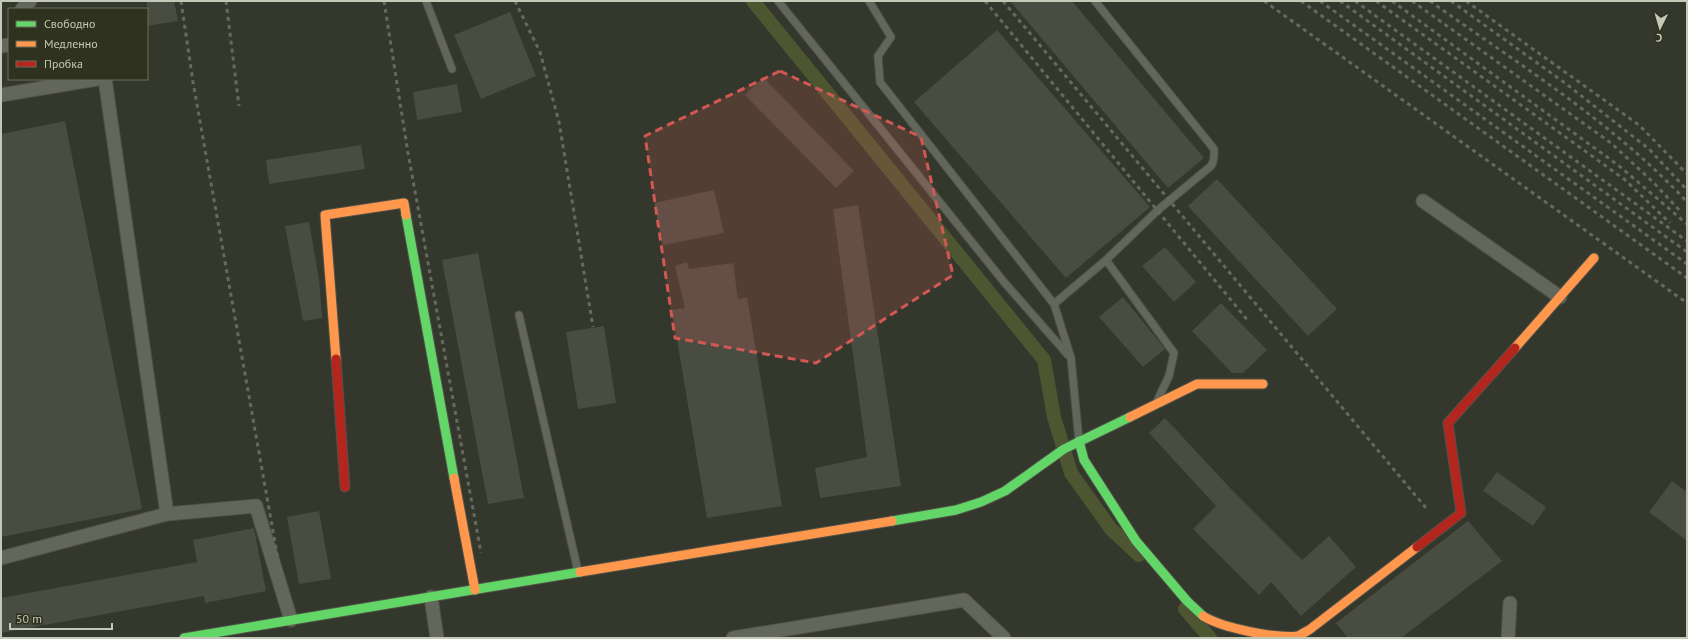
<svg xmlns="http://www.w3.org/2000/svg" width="1688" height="639" font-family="'PT Sans',sans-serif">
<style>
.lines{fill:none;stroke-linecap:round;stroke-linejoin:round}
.canal{stroke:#4d5531;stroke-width:14}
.building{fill:#494c41}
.lane-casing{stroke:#505249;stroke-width:9}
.street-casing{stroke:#505249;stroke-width:15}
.fast-casing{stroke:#505249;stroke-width:11}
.slow-casing{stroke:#505249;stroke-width:11}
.jam-casing{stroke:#505249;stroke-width:11}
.lane{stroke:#62665b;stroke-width:7}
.street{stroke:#62665b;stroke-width:13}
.fast{stroke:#63d668;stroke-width:9}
.slow{stroke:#ff974d;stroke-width:9}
.jam{stroke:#b3261e;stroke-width:9}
.rail{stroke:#66695f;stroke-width:3;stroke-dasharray:4 4;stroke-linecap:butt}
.marked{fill:#d15853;fill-opacity:0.2;stroke:#d15853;stroke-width:3;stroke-dasharray:8 5;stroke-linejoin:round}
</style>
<rect width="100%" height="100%" fill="#34372b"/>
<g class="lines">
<!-- canal -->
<g class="canal">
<path d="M753 1 1044 360 1054 417 1071 473 1111 529 1139 555"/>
<path d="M1185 609 1210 638"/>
</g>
</g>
<!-- building -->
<g class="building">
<path d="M147 1H174L178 21 147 26Z"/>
<path d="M1010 1H1072L1204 158 1168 188Z"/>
<path d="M510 12 536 76 481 99 454 35Z"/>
<path d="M997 30 1150 207 1066 278 914 102Z"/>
<path d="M763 77 854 171 836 188 745 95Z"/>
<path d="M457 84 462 112 417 120 413 92Z"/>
<path d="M65 121 142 509 1 537V134Z"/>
<path d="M361 145 365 169 269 184 266 160Z"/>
<path d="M1217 179 1337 309 1308 336 1188 206Z"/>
<path d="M714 190 724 233 663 245 654 203Z"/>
<path d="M858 205 901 486 820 498 815 468 867 457 833 209Z"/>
<path d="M309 222 319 279 322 318 303 321 285 226Z"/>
<path d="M1165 247 1196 282 1174 302 1142 266Z"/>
<path d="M478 253 524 498 488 504 442 260Z"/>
<path d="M687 262 689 269 733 263 738 299 747 297 782 506 707 518 672 310 685 308 675 266Z"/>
<path d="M1123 297 1165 349 1143 367 1099 317Z"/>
<path d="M1221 303 1267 350 1243 373H1232L1192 331Z"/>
<path d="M604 326 616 403 578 409 566 332Z"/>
<path d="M1165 418 1232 490 1302 560 1329 536 1356 567 1301 616 1271 582 1259 595 1193 529 1216 506 1149 433Z"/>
<path d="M1497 472 1546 507 1533 526 1483 491Z"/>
<path d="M1672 481 1687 492V541L1649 512Z"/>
<path d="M319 511 331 579 299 584 287 517Z"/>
<path d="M1468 521 1502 561 1401 638H1348L1336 623Z"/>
<path d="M254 528 266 591 205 603 204 596 1 633V598L197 562 193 540Z"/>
</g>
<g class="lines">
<!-- lane casing -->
<g class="lane-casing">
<g id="lane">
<path d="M426 1 452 69"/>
<path d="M778 1 1004 282 1068 355"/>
<path d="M869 1 891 37 878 56 880 82 1054 304 1071 358 1079 441"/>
<path d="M1095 1 1214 149C1214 155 1215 160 1211 166L1158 210 1106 260"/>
<path d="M1054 304 1106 260 1174 353 1169 376 1158 399"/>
<path d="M519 315 578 571"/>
</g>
</g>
<!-- street casing -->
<g class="street-casing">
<g id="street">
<path d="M22 9 30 1"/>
<path d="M1 46 9 45"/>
<path d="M105 79 167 514"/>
<path d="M1 95 97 79"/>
<path d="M1423 201 1560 297"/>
<path d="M1 558 167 514 256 506 291 620"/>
<path d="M431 597 437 638"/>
<path d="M733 638 964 600 1004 638"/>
<path d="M1508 638 1510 603"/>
</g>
</g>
<!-- fast casing -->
<g class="fast-casing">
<g id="fast">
<path d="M406 215 454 478"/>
<path d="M1079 441 1084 460 1136 541 1187 601 1203 616"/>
<path d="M892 521 956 510 981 502 1005 491 1064 449 1130 417"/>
<path d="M184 638 580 572"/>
</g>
</g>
<!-- slow casing -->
<g class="slow-casing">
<g id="slow">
<path d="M1515 348 1594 258"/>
<path d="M336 359 325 215 404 203 406 215"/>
<path d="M1130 417 1197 384H1263"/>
<path d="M454 478 475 590"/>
<path d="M580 572 892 521"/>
<path d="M1203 616C1222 628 1277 639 1298 636 1302 634 1305 632 1309 630L1417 547"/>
</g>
</g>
<!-- jam casing -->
<g class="jam-casing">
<g id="jam">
<path d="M336 359 345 487"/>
<path d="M1417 547 1461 513 1448 423 1515 348"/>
</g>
</g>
<!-- lane -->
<use href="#lane" class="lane"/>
<!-- street -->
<use href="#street" class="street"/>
<!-- fast -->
<use href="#fast" class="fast"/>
<!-- slow -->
<use href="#slow" class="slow"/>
<!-- jam -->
<use href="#jam" class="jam"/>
<!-- rail -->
<g class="rail">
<path d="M181 1 193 82 281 576"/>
<path d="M226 1 239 106"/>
<path d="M384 1 408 153 481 553"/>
<path d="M515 1 540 52 559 122 593 327"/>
<path d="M985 1 1249 322"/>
<path d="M1003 1 1426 508"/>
<path d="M1264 1 1687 303"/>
<path d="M1301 1 1687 278"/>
<path d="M1320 1 1687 264"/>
<path d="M1340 1 1687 252"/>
<path d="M1355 1 1687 241"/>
<path d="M1376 1 1624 179 1670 223"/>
<path d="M1392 1 1618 165 1687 224"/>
<path d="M1412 1 1611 143 1654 183 1682 213"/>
<path d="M1430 1C1518 64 1613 122 1687 202"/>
<path d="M1451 1 1565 83 1649 149 1687 190"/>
<path d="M1466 1 1639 125 1687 174"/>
</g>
</g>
<!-- marked area -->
<path class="marked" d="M780 71 921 137 953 275 816 363 675 338 645 136Z"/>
<!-- border -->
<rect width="1688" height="639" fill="none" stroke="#c4c8b6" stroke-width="4"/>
<!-- legend -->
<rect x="8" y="8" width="140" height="72" fill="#2e321f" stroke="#6a6e5b"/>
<rect x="16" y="21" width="20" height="6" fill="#63d668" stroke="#6a6e5b"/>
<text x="44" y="28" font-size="12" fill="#c4c8b6">Свободно</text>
<rect x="16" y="41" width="20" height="6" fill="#ff974d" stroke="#6a6e5b"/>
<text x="44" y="48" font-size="12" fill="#c4c8b6">Медленно</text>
<rect x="16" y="61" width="20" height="6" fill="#b3261e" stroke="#6a6e5b"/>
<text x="44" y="68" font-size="12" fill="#c4c8b6">Пробка</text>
<!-- north arrow -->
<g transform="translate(1660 28) rotate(185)" stroke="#2e321f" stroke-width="3" paint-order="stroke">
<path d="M0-3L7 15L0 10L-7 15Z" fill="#c4c8b6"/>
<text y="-6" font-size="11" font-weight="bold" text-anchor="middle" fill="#c4c8b6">С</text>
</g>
<!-- scale -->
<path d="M10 623v6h102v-6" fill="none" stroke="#c4c8b6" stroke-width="2"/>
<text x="16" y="623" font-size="12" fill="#c4c8b6" stroke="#2e321f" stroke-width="3" paint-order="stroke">50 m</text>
</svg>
